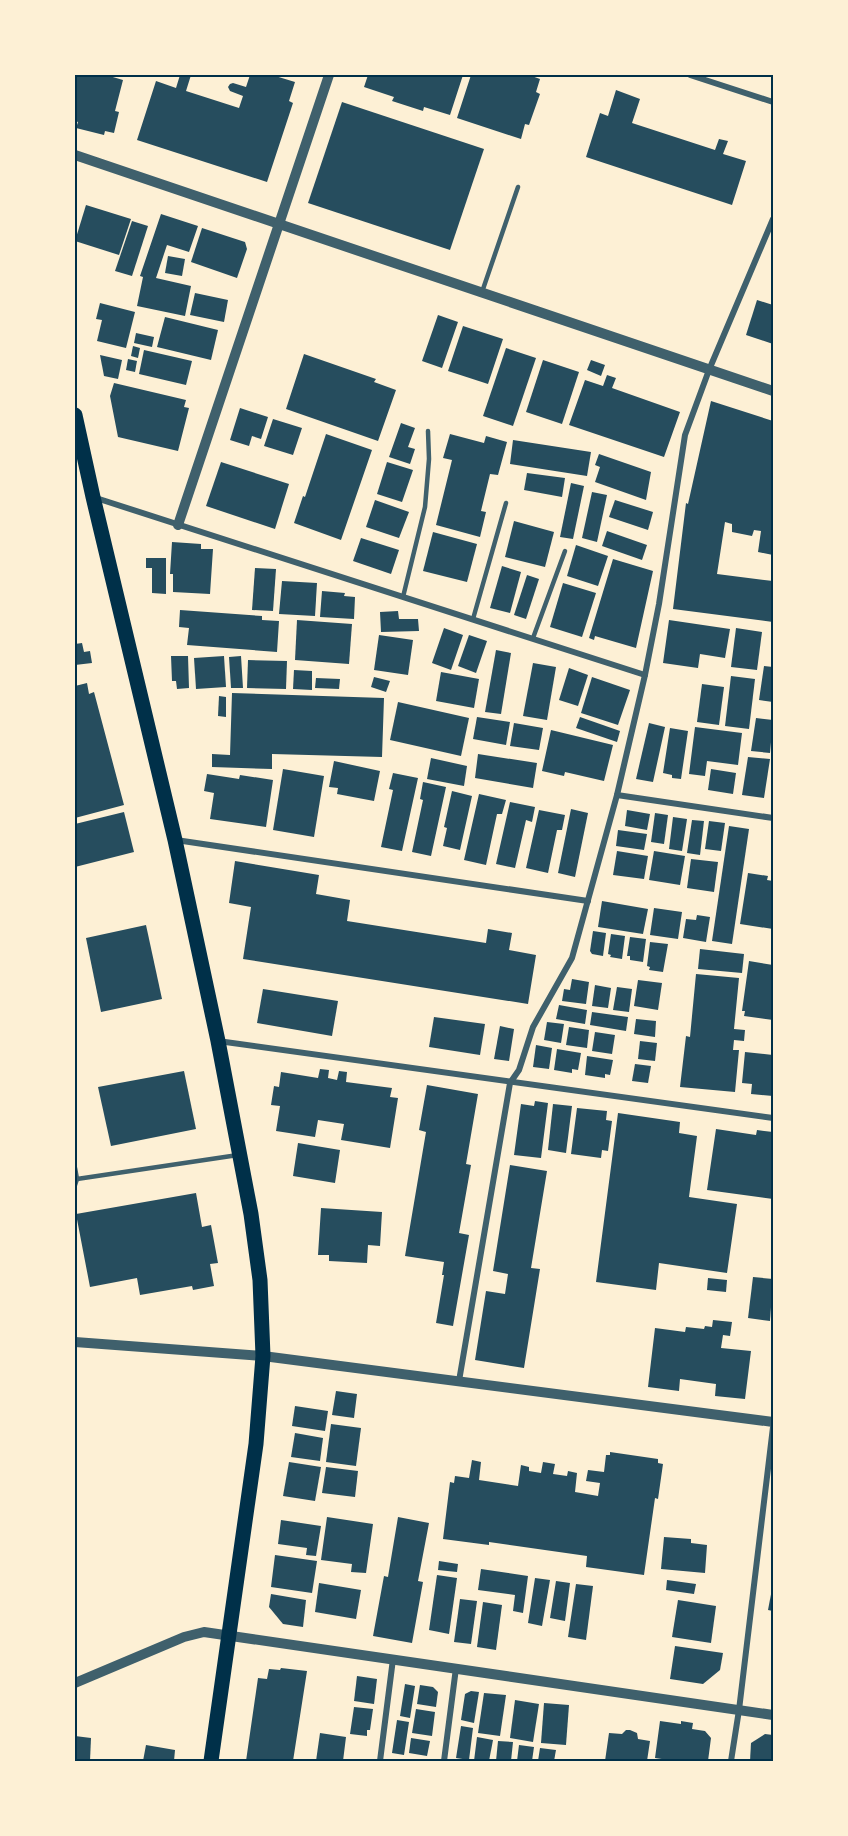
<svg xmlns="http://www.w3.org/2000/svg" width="848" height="1836" font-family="'Work Sans',sans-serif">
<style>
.building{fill:#264d5e}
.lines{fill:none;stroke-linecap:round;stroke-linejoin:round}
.service{stroke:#3f606c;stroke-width:4.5}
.minor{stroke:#3f606c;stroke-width:6}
.tertiary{stroke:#3f606c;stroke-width:10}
.primary{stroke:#003049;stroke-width:15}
.neatline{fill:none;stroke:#003049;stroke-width:2}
</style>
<rect width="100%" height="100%" fill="#fdf0d5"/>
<!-- building -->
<g class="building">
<path d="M75 75H106L123 80 115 111 119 112 114 133 105 131 104 135 76 128 78 122 75 121Z"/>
<path d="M180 75H191L186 91 239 108 243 96 230 91 228 87 230 84 233 83 246 87 250 75H272L295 82 289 101 293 103 267 182 137 140 156 81 176 88Z"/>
<path d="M368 75H463L450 115 424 107 423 111 392 101 394 97 364 87Z"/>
<path d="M471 75H529L540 79 536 92 540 94 529 125 525 124 521 139 457 118Z"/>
<path d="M616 90 640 99 632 123 715 150 719 139 728 141 723 154 746 161 732 205 586 157 600 113 608 116Z"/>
<path d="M342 102 484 149 450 250 308 203Z"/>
<path d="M86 205 131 219 119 255 75 241Z"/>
<path d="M161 214 198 226 189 252 167 245 156 278 191 286 185 316 137 306 143 277 140 276Z"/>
<path d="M132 221 148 226 132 276 115 271Z"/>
<path d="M202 228 245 242 247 249 237 278 191 262Z"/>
<path d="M168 256 185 259 182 276 165 273Z"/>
<path d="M195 293 228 300 224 322 190 315Z"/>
<path d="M757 300 773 305V344L746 335Z"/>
<path d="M100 303 135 312 126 348 97 341 102 320 96 319Z"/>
<path d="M438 315 458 322 442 368 422 361Z"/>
<path d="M165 317 218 330 211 360 157 347Z"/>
<path d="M463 326 503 339 488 384 448 371Z"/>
<path d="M136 333 154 337 152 347 134 343Z"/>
<path d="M133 346 140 348 138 358 131 356Z"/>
<path d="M506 348 536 358 513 426 483 416Z"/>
<path d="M144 350 192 361 186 385 139 374Z"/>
<path d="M304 354 376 379 374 382 396 390 378 441 286 409Z"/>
<path d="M100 355 122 360 118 379 104 376Z"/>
<path d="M128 359 137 361 135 372 126 370Z"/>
<path d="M543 360 579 372 562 424 526 412Z"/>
<path d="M591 360 605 365 601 376 587 370Z"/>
<path d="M607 375 616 378 612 388 680 412 664 457 569 425 585 380 603 386Z"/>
<path d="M114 383 186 400 184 407 189 408 178 451 118 437 110 396Z"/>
<path d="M711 401 773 421V555L758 552 761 531 754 530 752 536 732 532V524L725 522 717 574 773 581V622L673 609 686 503 688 504Z"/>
<path d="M240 408 268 417 261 439 252 436 249 446 230 440Z"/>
<path d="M273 419 302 428 293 455 264 446Z"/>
<path d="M401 423 415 428 408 447 415 449 410 464 389 457Z"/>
<path d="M326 434 372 450 341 540 294 523 303 496 305 497Z"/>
<path d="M450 434 484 443 486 436 507 442 498 475 490 474 481 511 486 512 480 537 436 525 452 460 443 458Z"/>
<path d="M513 440 591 452 587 476 510 464Z"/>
<path d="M599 454 651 472 646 500 595 482 600 467 595 465Z"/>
<path d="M221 462 289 484 275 529 206 506Z"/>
<path d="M387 462 413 470 402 502 377 494Z"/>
<path d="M527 473 565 478 562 497 524 490Z"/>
<path d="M571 483 584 486 573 539 560 537Z"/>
<path d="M592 492 607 495 597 542 582 538Z"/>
<path d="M375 500 409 512 399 538 366 527Z"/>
<path d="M615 500 653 512 648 530 609 517Z"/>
<path d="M514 521 554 532 545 567 505 557Z"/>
<path d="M607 531 647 545 642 560 602 546Z"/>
<path d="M433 532 477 544 467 582 423 571Z"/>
<path d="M361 538 399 550 391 574 353 561Z"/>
<path d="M172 542 201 544V549H213L210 594 173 592V574H170Z"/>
<path d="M576 545 608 556 598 586 567 576Z"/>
<path d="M146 558H166V594L152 593V568H146Z"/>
<path d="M613 559 653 571 636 648 595 636 594 640 589 638Z"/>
<path d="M502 566 521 572 510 613 490 608Z"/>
<path d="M255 568 276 569 273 611 252 610Z"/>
<path d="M527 575 539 579 526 619 514 615Z"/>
<path d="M282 581 317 583 315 616 279 614Z"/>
<path d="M563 583 596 593 582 637 550 627Z"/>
<path d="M322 591 345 593 344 596 355 597 354 619 320 617Z"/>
<path d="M180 610 262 616V620L279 621 277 652 187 645 189 628 179 627Z"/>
<path d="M398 611 399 619H418L419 631 381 632 380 612Z"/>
<path d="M297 620 352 624 349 664 295 660Z"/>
<path d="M669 620 730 629 725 658 700 654 698 668 663 663Z"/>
<path d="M444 628 463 635 451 670 432 663Z"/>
<path d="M736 628 762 632 757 670 731 667Z"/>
<path d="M379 635 413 640 408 675 374 670Z"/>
<path d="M469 635 487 641 476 673 458 666Z"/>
<path d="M82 643 84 652 90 651 92 663 75 665V644Z"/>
<path d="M496 650 511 653 501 714 485 712Z"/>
<path d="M171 656H188L189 688 177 689 176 681H172Z"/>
<path d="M224 656 226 687 196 689 194 658Z"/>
<path d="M241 656 243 688H231L229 657Z"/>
<path d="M248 660 287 661 286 689 247 688Z"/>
<path d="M533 663 556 667 547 720 523 716Z"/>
<path d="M764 666 773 667V702L759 700Z"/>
<path d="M569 668 588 675 578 706 559 700Z"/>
<path d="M294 670 312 671V690L293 689Z"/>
<path d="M441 672 479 679 474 708 436 701Z"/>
<path d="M731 676 755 679 749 729 725 726Z"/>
<path d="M374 677 390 681 386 692 371 687Z"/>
<path d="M592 677 630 690 618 725 581 713Z"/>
<path d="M316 678 340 679 339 689 315 688Z"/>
<path d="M87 683 89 694 94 692 124 805 75 818V686Z"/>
<path d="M702 684 724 687 719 725 697 722Z"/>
<path d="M232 693 384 698 382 757 272 754V769L212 767V754L230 755Z"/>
<path d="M219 696 226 697V717L218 716Z"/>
<path d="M398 702 469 718 461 756 390 740Z"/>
<path d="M477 717 510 722 506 745 473 739Z"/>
<path d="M580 717 620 731 617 742 576 728Z"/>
<path d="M756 718 773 720 770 753 751 751Z"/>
<path d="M514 723 543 728 539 750 510 746Z"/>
<path d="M649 723 665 727 653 782 636 779Z"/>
<path d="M695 727 742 733 738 765 707 761 705 776 689 774Z"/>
<path d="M670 728 688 731 681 779 672 778V775L663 773Z"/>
<path d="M551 730 613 745 604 781 565 772 564 776 542 771Z"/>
<path d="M478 754 537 763 533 788 475 778Z"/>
<path d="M748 757 770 759 764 798 742 795Z"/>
<path d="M431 758 467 766 464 786 427 779Z"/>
<path d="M334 761 380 771 374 801 337 794 338 788 329 787Z"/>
<path d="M283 769 324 776 314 837 273 830Z"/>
<path d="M711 769 736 773 733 794 708 790Z"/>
<path d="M393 773 418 778 402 851 381 847 393 790 389 789Z"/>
<path d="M207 774 239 779 240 775 273 780 266 827 210 819 214 793 204 791Z"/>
<path d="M423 782 446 787 431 856 412 852 423 800 420 799Z"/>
<path d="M452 791 472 796 460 850 443 846 447 828 444 827Z"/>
<path d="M479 794 506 800 502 814H497L486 865 464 860Z"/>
<path d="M510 802 535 807 532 822 526 820 515 868 496 864Z"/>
<path d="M571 809 588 813 575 877 558 873Z"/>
<path d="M539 810 565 815 562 830H557L548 873 526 868Z"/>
<path d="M627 810 650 814 647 830 625 826Z"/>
<path d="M124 812 134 852 75 867V824Z"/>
<path d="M655 813 668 815 664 844 651 842Z"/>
<path d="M673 817 687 819 682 851 669 849Z"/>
<path d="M692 820 704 821 700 855 687 853Z"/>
<path d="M709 821 725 823 721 851 705 849Z"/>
<path d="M729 826 749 829 732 944 712 941Z"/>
<path d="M618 830 647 834 644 850 616 846Z"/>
<path d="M617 851 648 856 644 879 613 875Z"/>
<path d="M654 851 685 856 680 885 649 880Z"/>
<path d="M691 859 718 862 714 892 687 888Z"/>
<path d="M235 861 319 875 316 894 350 900 347 921 486 943 488 929 512 933 509 950 536 955 528 1004 243 959 251 907 229 903Z"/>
<path d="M748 873 768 876 767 880 773 881V929L740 924Z"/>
<path d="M602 901 648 909 643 934 598 927Z"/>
<path d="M654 908 682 912 678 939 650 935Z"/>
<path d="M697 915 710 917 706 942 683 938 686 919 696 920Z"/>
<path d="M146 925 162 999 101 1012 86 938Z"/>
<path d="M593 931 606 933 603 956 592 954 590 951Z"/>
<path d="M611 934 625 936 622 959 610 957 611 955 608 954Z"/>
<path d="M630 937 646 939 643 962 630 960V956H627Z"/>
<path d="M650 942 668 944 663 972 649 970 650 967 647 966Z"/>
<path d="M700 949 744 954 742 973 698 969Z"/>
<path d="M749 961 773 965V1020L744 1016 745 1011H742Z"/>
<path d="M696 974 739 978 734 1029 745 1030 744 1041 734 1040 733 1050H739L735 1092 680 1087 686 1036 690 1037Z"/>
<path d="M572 979 589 982 586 1004 562 1001 564 989 570 990Z"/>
<path d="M638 980 662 983 658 1010 634 1006Z"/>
<path d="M595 985 611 988 608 1008 592 1006Z"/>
<path d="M617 987 632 989 629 1012 613 1010Z"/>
<path d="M263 989 338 1001 332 1036 257 1023Z"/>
<path d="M559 1005 587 1010 585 1024 556 1019Z"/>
<path d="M592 1012 628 1017 626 1031 590 1025Z"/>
<path d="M434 1017 485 1024 480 1055 429 1047Z"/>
<path d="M636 1019 656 1021 655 1037 634 1034Z"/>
<path d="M547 1022 564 1024 561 1043 544 1040Z"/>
<path d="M500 1026 514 1029 509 1061 494 1059Z"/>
<path d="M569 1027 589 1030 587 1048 566 1045Z"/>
<path d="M595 1032 615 1035 612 1054 592 1051Z"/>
<path d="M640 1041 657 1043 655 1061 638 1059Z"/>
<path d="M536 1045 552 1048 549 1069 533 1067Z"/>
<path d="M557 1049 581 1053 578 1070 572 1069V1073L554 1070Z"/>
<path d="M745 1052 773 1055V1096L751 1094 752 1084 742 1083Z"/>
<path d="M587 1056 613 1060 610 1075 605 1074V1078L585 1075Z"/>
<path d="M635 1064 651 1066 648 1083 632 1081Z"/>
<path d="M320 1069 329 1070 328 1078 337 1080 339 1071 347 1072 346 1082 392 1088 390 1097 398 1098 390 1148 341 1140 344 1124 318 1120 315 1137 276 1131 280 1106 271 1105 274 1086 279 1087 281 1072 318 1078Z"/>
<path d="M184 1071 196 1129 111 1146 98 1087Z"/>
<path d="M427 1085 478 1094 466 1164 471 1165 459 1233 469 1235 453 1326 436 1323 444 1275H442L444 1262 405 1256 426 1132 419 1130Z"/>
<path d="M535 1101 548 1103 541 1158 514 1155 521 1104 534 1106Z"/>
<path d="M553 1104 572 1106 566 1153 548 1150Z"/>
<path d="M577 1108 607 1111 606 1120 612 1121 608 1151 602 1150 601 1158 571 1154Z"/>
<path d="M618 1113 680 1122 679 1133 697 1136 689 1197 737 1204 727 1273 659 1263 656 1290 596 1282Z"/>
<path d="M716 1129 756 1135 757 1130 773 1132V1199L707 1190Z"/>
<path d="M298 1143 340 1150 335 1183 293 1176Z"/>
<path d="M510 1165 547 1171 531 1268 540 1269 524 1368 475 1360 486 1291 505 1294 508 1274 493 1271Z"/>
<path d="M196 1193 202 1227 211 1225 218 1263 210 1264 214 1286 193 1290 192 1286 140 1295 137 1278 90 1287 76 1214Z"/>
<path d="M321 1208 382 1212 380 1246 368 1245 367 1263 329 1261V1255H318Z"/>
<path d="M753 1277 773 1279 770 1321 748 1318Z"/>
<path d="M708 1278 727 1280 726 1292 707 1290Z"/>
<path d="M713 1320 732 1322 730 1336 723 1335 721 1348 751 1351 745 1399 715 1396 716 1384 680 1379 679 1391 648 1387 655 1328 685 1332 686 1327 704 1329 705 1326 712 1327Z"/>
<path d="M336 1391 357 1394 354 1418 332 1415Z"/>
<path d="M295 1406 328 1411 325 1431 292 1426Z"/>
<path d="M331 1424 361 1428 356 1466 326 1462Z"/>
<path d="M295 1433 323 1438 320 1461 291 1457Z"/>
<path d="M610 1452 658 1459V1463L663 1464 658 1499 655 1498 644 1575 586 1567 587 1556 489 1542V1545L443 1539 450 1482 454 1483 455 1476 469 1478 472 1460 481 1462 479 1480 518 1486 521 1465 529 1467V1471L541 1473 543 1462 555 1464 553 1474 567 1476 568 1471 577 1473 575 1492 598 1496 600 1483 586 1481 588 1470 604 1472 606 1455H610Z"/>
<path d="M289 1462 321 1467 315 1501 283 1496Z"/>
<path d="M326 1467 358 1471 355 1497 322 1493Z"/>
<path d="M327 1517 373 1524 366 1573 351 1572 352 1564 321 1560Z"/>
<path d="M398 1517 429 1523 418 1581 423 1582 412 1643 373 1636 384 1576 388 1577Z"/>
<path d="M281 1520 321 1526 316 1556 306 1555 307 1548 278 1544Z"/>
<path d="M664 1537 691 1539V1543L707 1545 705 1573 661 1569Z"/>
<path d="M275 1555 317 1561 312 1593 271 1587Z"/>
<path d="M439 1561 458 1564 457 1572 438 1570Z"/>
<path d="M481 1569 528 1576 523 1613 513 1611 515 1595 478 1590Z"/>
<path d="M437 1575 457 1578 449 1634 429 1630Z"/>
<path d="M535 1578 550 1580 542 1626 528 1623Z"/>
<path d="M667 1580 696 1584 694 1594 666 1590Z"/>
<path d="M556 1581 570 1583 565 1621 550 1618Z"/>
<path d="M319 1583 361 1590 356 1619 315 1612Z"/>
<path d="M576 1584 593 1586 586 1640 568 1637Z"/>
<path d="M772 1589H773V1611L768 1610Z"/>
<path d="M271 1594 306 1600 303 1627 283 1624 269 1607Z"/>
<path d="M460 1599 477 1601 471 1644 454 1642Z"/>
<path d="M678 1600 716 1606 711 1643 672 1637Z"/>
<path d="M483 1602 502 1605 496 1650 477 1647Z"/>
<path d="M675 1646 723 1653 720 1670 703 1684 670 1679Z"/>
<path d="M281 1668 307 1671 293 1761H246L258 1678 267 1679 269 1669 280 1670Z"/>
<path d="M357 1676 377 1679 374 1704 354 1701Z"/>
<path d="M405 1684 415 1686 410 1718 400 1716Z"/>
<path d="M420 1685 433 1687 438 1692 436 1707 417 1704Z"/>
<path d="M471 1691 479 1692 474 1723 461 1720 465 1694Z"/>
<path d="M484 1693 506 1695 500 1736 478 1733Z"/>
<path d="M515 1700 539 1704 533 1742 510 1738Z"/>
<path d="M544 1703 569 1705 566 1745 541 1743Z"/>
<path d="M354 1707 373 1709 370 1730H367V1736L350 1734Z"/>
<path d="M416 1709 435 1712 432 1736 412 1733Z"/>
<path d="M397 1720 409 1722 404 1755 392 1753Z"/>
<path d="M660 1721 681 1724V1721L693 1723 692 1729 705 1731 711 1738 708 1761H675L655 1758Z"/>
<path d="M461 1726 473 1728 469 1760 456 1758Z"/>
<path d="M626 1730H630L637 1733 638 1739 650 1741 647 1761H605L609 1733 622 1734Z"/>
<path d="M320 1733 346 1737 343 1761H316Z"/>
<path d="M765 1734 773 1735V1761H750L751 1743Z"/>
<path d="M75 1736 91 1738 90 1761H75Z"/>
<path d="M477 1737 493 1740 489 1761H474Z"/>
<path d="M411 1738 430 1741 427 1756 409 1753Z"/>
<path d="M498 1741 513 1742 511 1761H496Z"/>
<path d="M146 1745 175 1750 174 1761H143Z"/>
<path d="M519 1745 534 1747 532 1761H517Z"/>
<path d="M540 1748 556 1750 554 1761H538Z"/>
</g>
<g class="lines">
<!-- service -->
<g class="service">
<path d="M482 292 518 187"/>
<path d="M403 597 425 507 429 459 428 431"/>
<path d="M473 619 506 503"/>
<path d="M533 638 565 551"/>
<path d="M75 1168 77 1179 75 1185"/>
<path d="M77 1179 238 1155"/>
</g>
<!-- minor -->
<g class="minor">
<path d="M690 75 773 102"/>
<path d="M96 498 645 675"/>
<path d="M617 795 773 818"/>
<path d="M176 840 588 901"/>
<path d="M218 1041 773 1118"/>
<path d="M459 1381 510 1083 519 1070 533 1027 572 958 617 795 645 675 659 604 685 435 709 370 773 219"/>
<path d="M380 1761 393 1659"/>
<path d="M444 1761 456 1668"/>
<path d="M731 1761 739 1710 773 1427"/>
</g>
<!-- tertiary -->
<g class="tertiary">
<path d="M75 155 773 391"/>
<path d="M178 525 329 75"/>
<path d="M75 1342 263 1356 773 1422"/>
<path d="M75 1683 184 1637 204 1632 773 1715"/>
</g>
<!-- primary -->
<path class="primary" d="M75 415 93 497 175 840 218 1041 251 1214 260 1280 263 1356 256 1444 211 1761"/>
</g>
<!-- border -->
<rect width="848" height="1836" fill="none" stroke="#fdf0d5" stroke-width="153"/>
<rect x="76" y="76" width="696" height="1684" class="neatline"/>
</svg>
